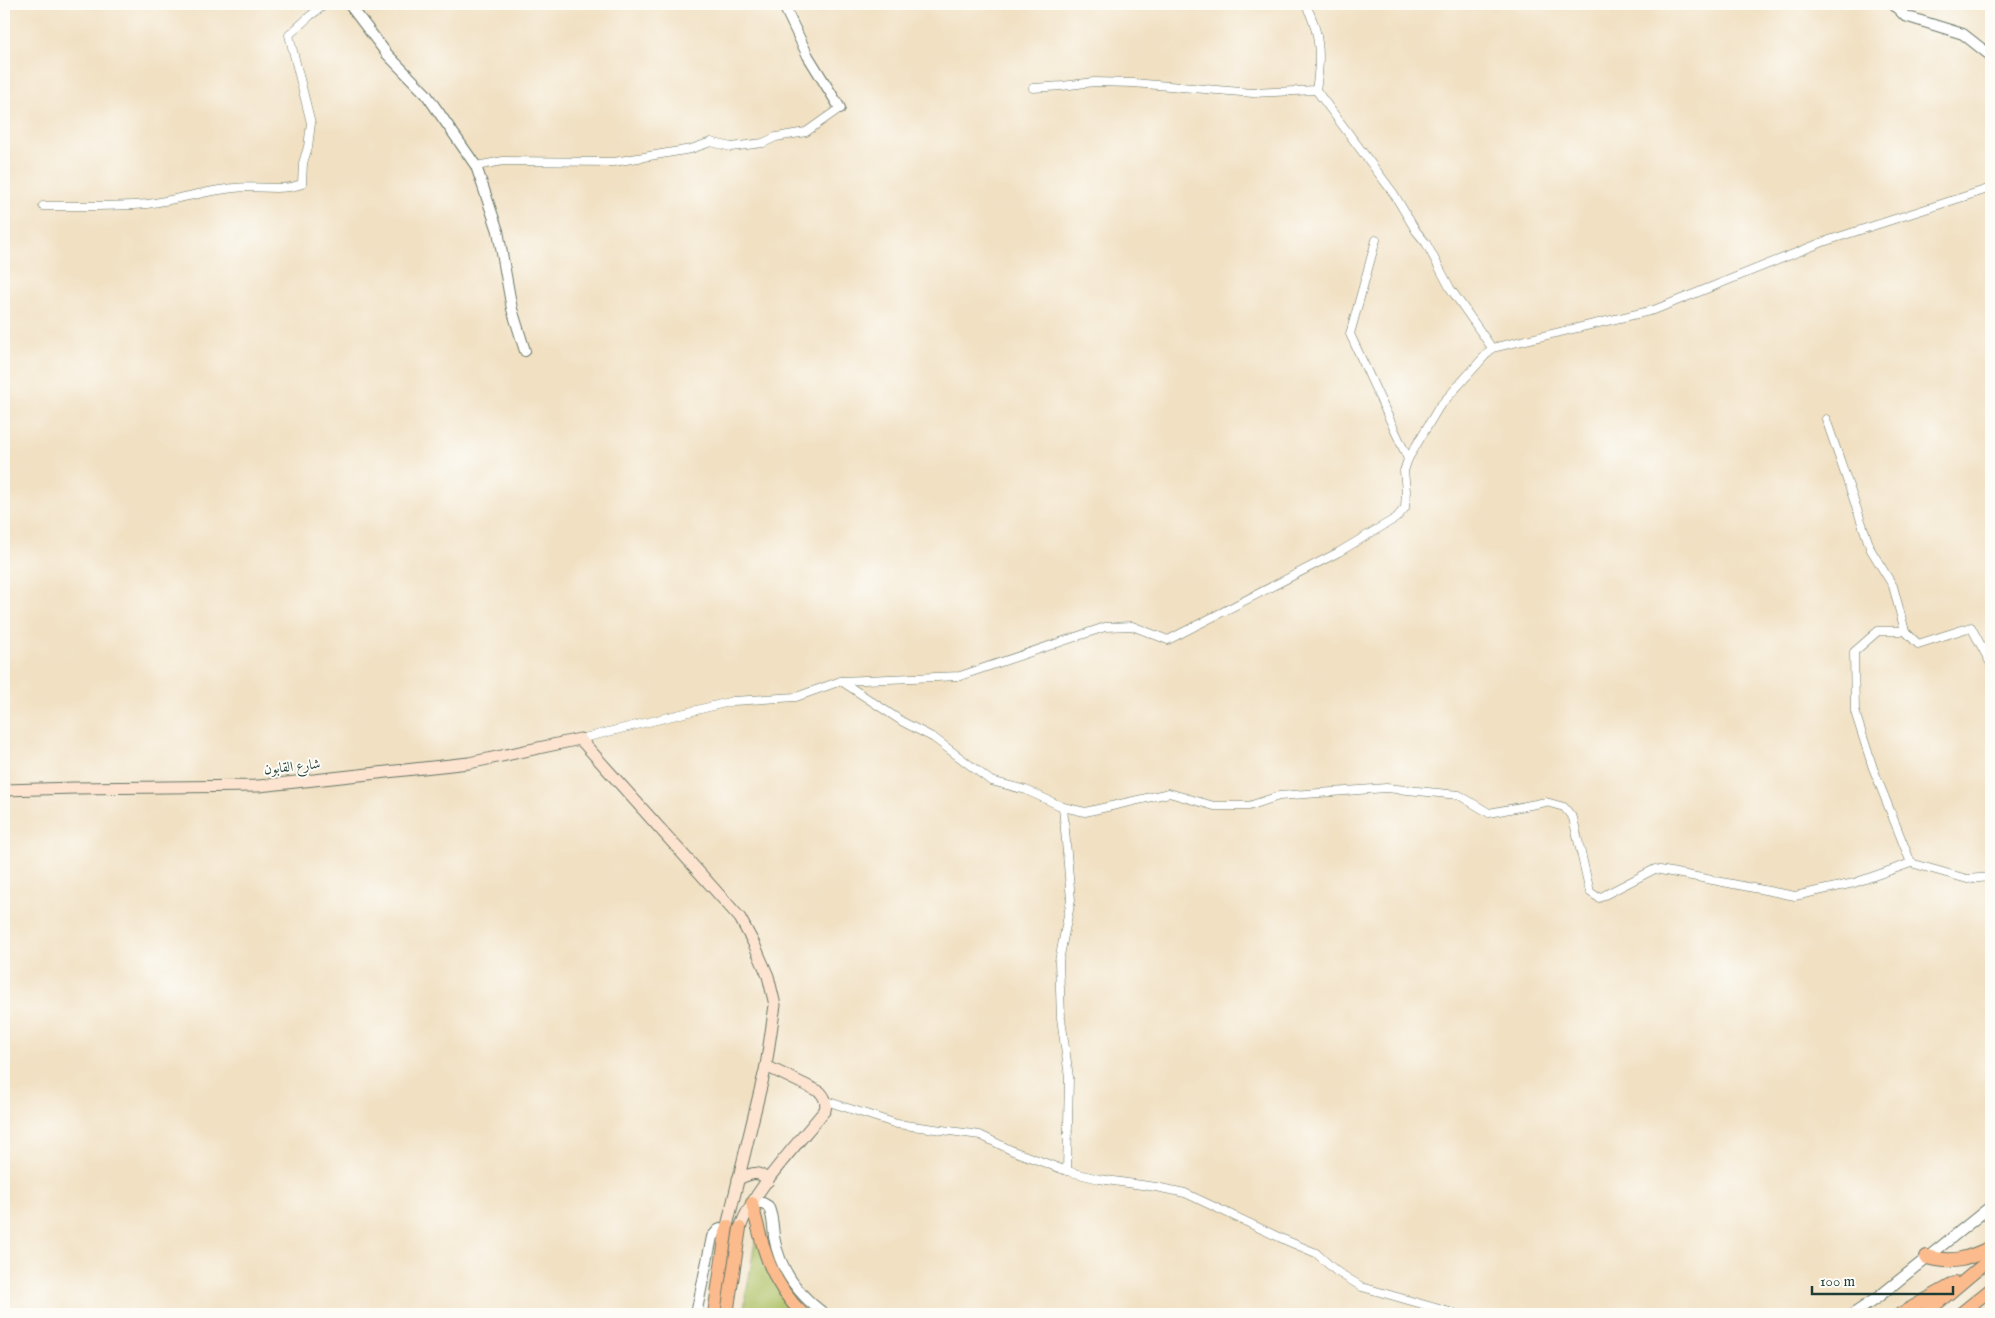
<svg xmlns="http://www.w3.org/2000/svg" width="1995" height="1318" font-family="'IM FELL English',Amiri,serif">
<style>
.green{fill:#adc165;stroke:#667f4c}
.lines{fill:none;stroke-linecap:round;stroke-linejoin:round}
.minor-casing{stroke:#687666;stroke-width:9}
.tertiary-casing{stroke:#687666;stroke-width:12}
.secondary-casing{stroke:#687666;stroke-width:13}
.trunk-casing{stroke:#687666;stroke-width:14}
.motorway-casing{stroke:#687666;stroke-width:16}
.minor{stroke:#fff;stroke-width:8}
.tertiary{stroke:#fff;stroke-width:10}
.secondary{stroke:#fde4d1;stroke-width:11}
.trunk{stroke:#fbbb8d;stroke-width:12}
.motorway{stroke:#fbbb8d;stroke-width:14}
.labels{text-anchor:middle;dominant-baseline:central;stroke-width:4;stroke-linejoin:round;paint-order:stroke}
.street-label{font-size:14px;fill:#1f3d34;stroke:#fdfcf7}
</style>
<rect width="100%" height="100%" fill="#fdfcf7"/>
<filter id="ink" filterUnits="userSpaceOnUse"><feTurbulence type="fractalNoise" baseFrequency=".02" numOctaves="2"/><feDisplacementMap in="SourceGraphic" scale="10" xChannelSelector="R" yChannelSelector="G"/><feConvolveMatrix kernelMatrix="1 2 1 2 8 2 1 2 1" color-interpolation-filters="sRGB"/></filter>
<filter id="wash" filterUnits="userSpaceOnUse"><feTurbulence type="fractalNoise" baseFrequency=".0096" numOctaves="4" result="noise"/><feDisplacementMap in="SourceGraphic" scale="20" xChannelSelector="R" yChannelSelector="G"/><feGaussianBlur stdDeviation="1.12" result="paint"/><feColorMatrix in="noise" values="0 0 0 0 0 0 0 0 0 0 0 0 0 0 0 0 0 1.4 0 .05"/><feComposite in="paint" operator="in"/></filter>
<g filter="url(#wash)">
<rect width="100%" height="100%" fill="#f1e0c2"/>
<!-- green -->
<path class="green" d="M758 1223 769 1268 799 1314H743Z"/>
</g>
<g filter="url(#ink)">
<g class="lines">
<!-- minor casing -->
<g class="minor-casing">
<g id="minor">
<path d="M1305 4C1321 31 1321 59 1316 90L1394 194 1416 231 1426 243 1450 288 1492 348"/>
<path d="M1033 88 1062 86 1094 82 1133 83 1253 93 1316 90"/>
<path d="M476 166 503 161 614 162 691 149 711 142 731 147 763 143 776 137 806 132 840 108"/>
<path d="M43 206C78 206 113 207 147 204 176 200 204 191 234 188 256 185 280 192 302 184L303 163 308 147 311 123 289 35 311 15 326 4"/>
<path d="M1376 240 1350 334 1408 459"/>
<path d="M1826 419 1871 550 1893 586 1905 631 1918 644 1971 627 1991 664"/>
<path d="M1905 631H1878L1854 652 1855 712 1873 768 1911 863 1967 879 1991 877"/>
<path d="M841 681 903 722 934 738 991 781 1026 790 1063 807 1085 812 1169 793 1214 806H1249L1279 796 1386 788 1459 795 1489 813 1546 802 1564 807 1573 818 1590 892 1599 898 1655 869 1795 896 1854 883 1911 863"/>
<path d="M580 739 733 701 796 697 841 681 960 676 1105 627 1132 626 1168 640 1339 552 1396 518 1405 508 1406 491 1404 471 1408 459 1439 407 1492 348 1654 310 1823 242 1991 188"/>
<path d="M1063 807 1071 900 1059 961 1061 1018 1069 1077 1067 1171"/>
<path d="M826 1101 897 1124 980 1135 1013 1151 1067 1171 1099 1179 1156 1187 1185 1193 1285 1240 1316 1253 1336 1271 1362 1287 1457 1314"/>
</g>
</g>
<!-- tertiary casing -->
<g class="tertiary-casing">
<g id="tertiary">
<path d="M349 4 387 54 426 94 476 166 498 231 512 309 525 351"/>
<path d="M783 4 808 56 840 108"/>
<path d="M1893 4 1905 16 1963 34 1991 56"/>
<path d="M752 1203H763L768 1206C773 1215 773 1227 774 1237 780 1270 798 1295 825 1314"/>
<path d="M696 1314 712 1237 718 1230 727 1226"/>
<path d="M1853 1314 1877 1298 1991 1206"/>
</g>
</g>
<!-- secondary casing -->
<g class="secondary-casing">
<g id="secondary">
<path d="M4 790 75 788 259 786 469 763 580 739 740 918 754 944 768 976 775 1005 766 1066 727 1226"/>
<path d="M738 1179C750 1174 758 1169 768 1181"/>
<path d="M740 1228C754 1188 798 1144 825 1110 827 1103 825 1097 820 1092L766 1066"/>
</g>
</g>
<!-- trunk casing -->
<g class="trunk-casing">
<g id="trunk">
<path d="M752 1203C762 1245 770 1283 803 1314"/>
<path d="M714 1314 727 1226"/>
<path d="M727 1314 740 1228"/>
<path d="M1900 1314 1955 1283"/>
<path d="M1925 1314 1991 1258"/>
<path d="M1960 1314 1991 1289"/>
</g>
</g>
<!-- motorway casing -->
<g class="motorway-casing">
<path id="motorway" d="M1927 1257C1954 1264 1967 1259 1991 1248"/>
</g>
<!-- minor -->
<use href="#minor" class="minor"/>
<!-- tertiary -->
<use href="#tertiary" class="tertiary"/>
<!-- secondary -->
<use href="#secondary" class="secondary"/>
<!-- trunk -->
<use href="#trunk" class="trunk"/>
<!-- motorway -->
<use href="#motorway" class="motorway"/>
</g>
</g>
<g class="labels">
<!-- street labels -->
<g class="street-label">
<text transform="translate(292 767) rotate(-6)">شارع القابون</text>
</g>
</g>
<!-- margin -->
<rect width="1995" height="1318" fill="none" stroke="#fdfcf7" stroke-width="20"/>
<!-- scale -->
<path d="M1812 1286v8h141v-8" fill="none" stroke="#1f3d34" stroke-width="2.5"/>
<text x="1820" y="1286" font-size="15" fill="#1f3d34" stroke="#fdfcf7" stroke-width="4" paint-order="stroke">100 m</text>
</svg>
